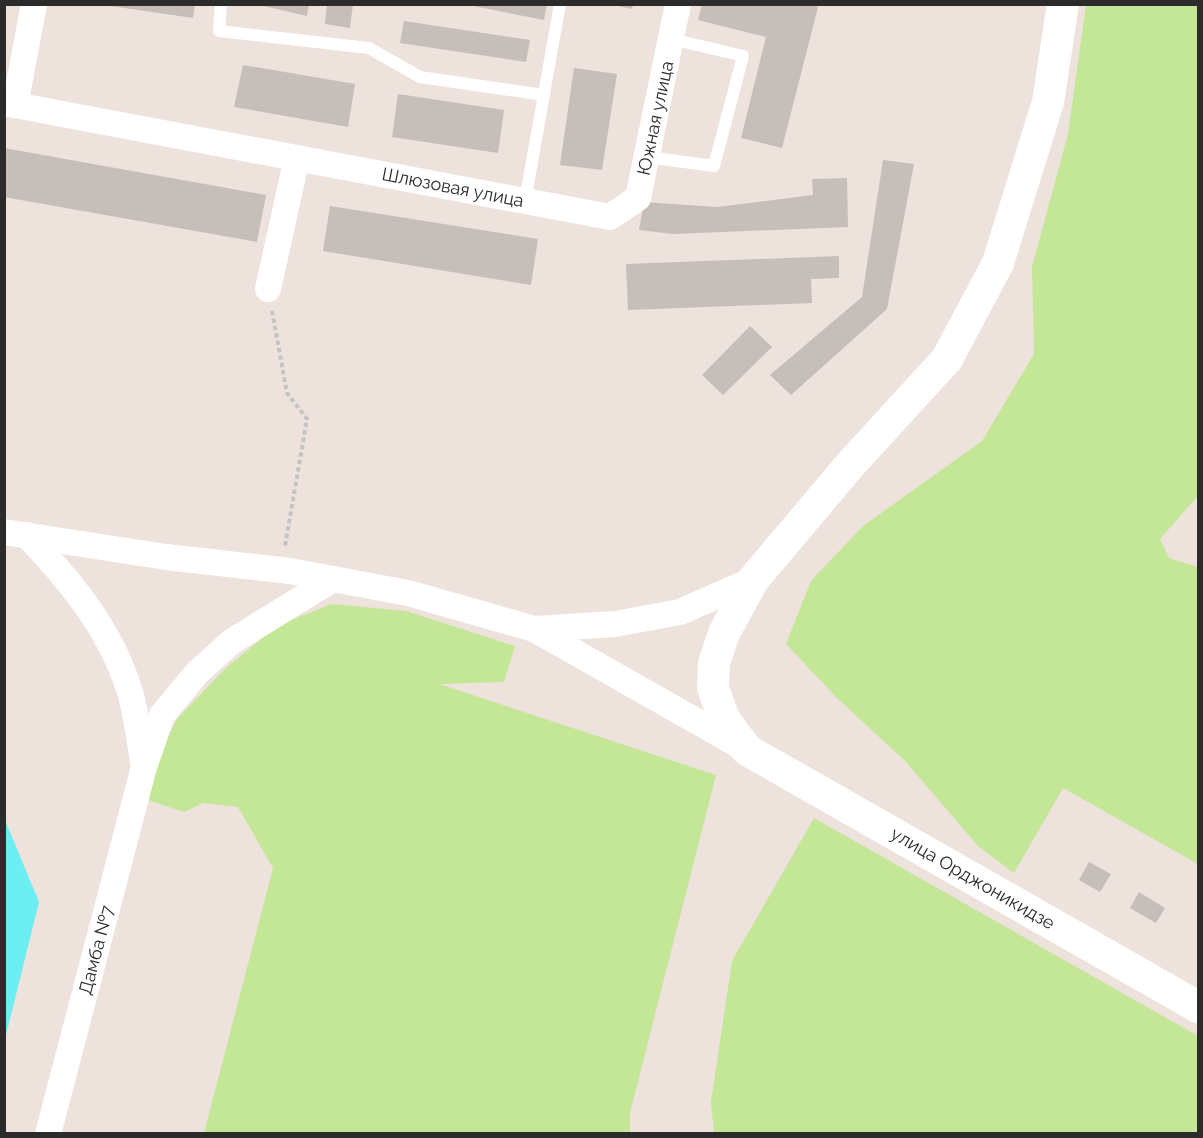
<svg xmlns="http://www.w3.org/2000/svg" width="1203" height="1138" font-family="Raleway,sans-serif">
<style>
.green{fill:#c4e697}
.water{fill:#6ceef3}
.building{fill:#c6beb8}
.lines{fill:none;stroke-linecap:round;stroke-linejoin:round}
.path{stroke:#c4c4c4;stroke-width:4;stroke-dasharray:4.5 3;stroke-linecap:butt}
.service{stroke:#fff;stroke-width:12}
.minor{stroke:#fff;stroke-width:26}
.tertiary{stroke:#fff;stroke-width:32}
.labels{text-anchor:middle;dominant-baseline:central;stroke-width:4.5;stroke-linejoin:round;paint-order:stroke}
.street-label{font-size:18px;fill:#2b2b2b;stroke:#fff}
</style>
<rect width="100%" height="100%" fill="#ede2dc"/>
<!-- green -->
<g class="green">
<path d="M1086 5H1198V496L1160 539 1169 558 1198 567V864L1063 788 1014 873 978 846 905 761 836 697 786 644 811 581 863 526 982 441 1034 354 1032 267 1068 134Z"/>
<path d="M331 604 406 611 515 646 504 682 439 684 716 775 630 1113V1133H204L273 868 238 807 203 803 184 812 148 800 163 746 177 719 226 668 277 626Z"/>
<path d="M814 818 1198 1036V1133H714L711 1102 732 961Z"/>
</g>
<!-- water -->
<path class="water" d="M5 820 39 902 5 1039Z"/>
<!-- building -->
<g class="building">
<path d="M97 4H195L193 18Z"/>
<path d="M255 4H309L307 16Z"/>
<path d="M327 4H353L350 28 325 24Z"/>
<path d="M463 4H547L544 20Z"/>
<path d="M609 4H633L632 9Z"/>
<path d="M702 4H809L818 7 782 148 741 138 766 37 698 20Z"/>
<path d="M404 21 530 40 526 62 400 43Z"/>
<path d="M243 65 355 84 348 127 234 107Z"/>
<path d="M574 68 617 74 602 170 560 165Z"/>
<path d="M398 94 504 110 498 153 392 137Z"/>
<path d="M4 148 266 195 257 242 4 197Z"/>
<path d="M883 160 914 164 887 309 791 395 770 375 862 297Z"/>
<path d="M847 178 848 227 673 234 639 230 644 202 717 207 813 195 812 179Z"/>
<path d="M330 206 538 239 531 285 323 251Z"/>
<path d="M839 256V278L811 279 812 303 628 310 626 264Z"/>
<path d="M750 326 772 347 723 395 702 375Z"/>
<path d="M1089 862 1111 874 1100 892 1079 880Z"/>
<path d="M1139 892 1165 908 1156 923 1130 908Z"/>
</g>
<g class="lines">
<!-- path -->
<path class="path" d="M272 311 287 393 307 419 285 546"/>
<!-- service -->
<g class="service">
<path d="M221 4 219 31 369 48 420 77 544 95"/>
<path d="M647 157 714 166 743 56 672 39"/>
<path d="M525 201 560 4"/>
</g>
<!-- minor -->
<g class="minor">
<path d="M4 103 610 217 638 198 678 4"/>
<path d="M15 105 34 4"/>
<path d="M268 289 297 158"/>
<path d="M4 532 166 557 290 571 408 593 534 629 742 747"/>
<path d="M27 535C70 581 110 628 129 689 137 713 139 741 144 766"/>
<path d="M534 629 615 624 680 612 753 580"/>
<path d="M48 1134 144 767 162 715 197 673 231 642 333 579"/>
</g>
<!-- tertiary -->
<path class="tertiary" d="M1063 4 1048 102 998 263 947 359 850 465 753 580 724 633 714 663 713 688 724 719 747 750 1198 1007"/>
</g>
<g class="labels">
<!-- street labels -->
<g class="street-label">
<text transform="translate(655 118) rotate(-78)">Южная улица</text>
<text transform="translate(453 187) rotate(11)">Шлюзовая улица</text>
<text transform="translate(973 878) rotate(30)">улица Орджоникидзе</text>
<text transform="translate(96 950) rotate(-75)">Дамба №7</text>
</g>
</g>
<!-- border -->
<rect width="1203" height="1138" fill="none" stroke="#2b2b2b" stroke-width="12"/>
</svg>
